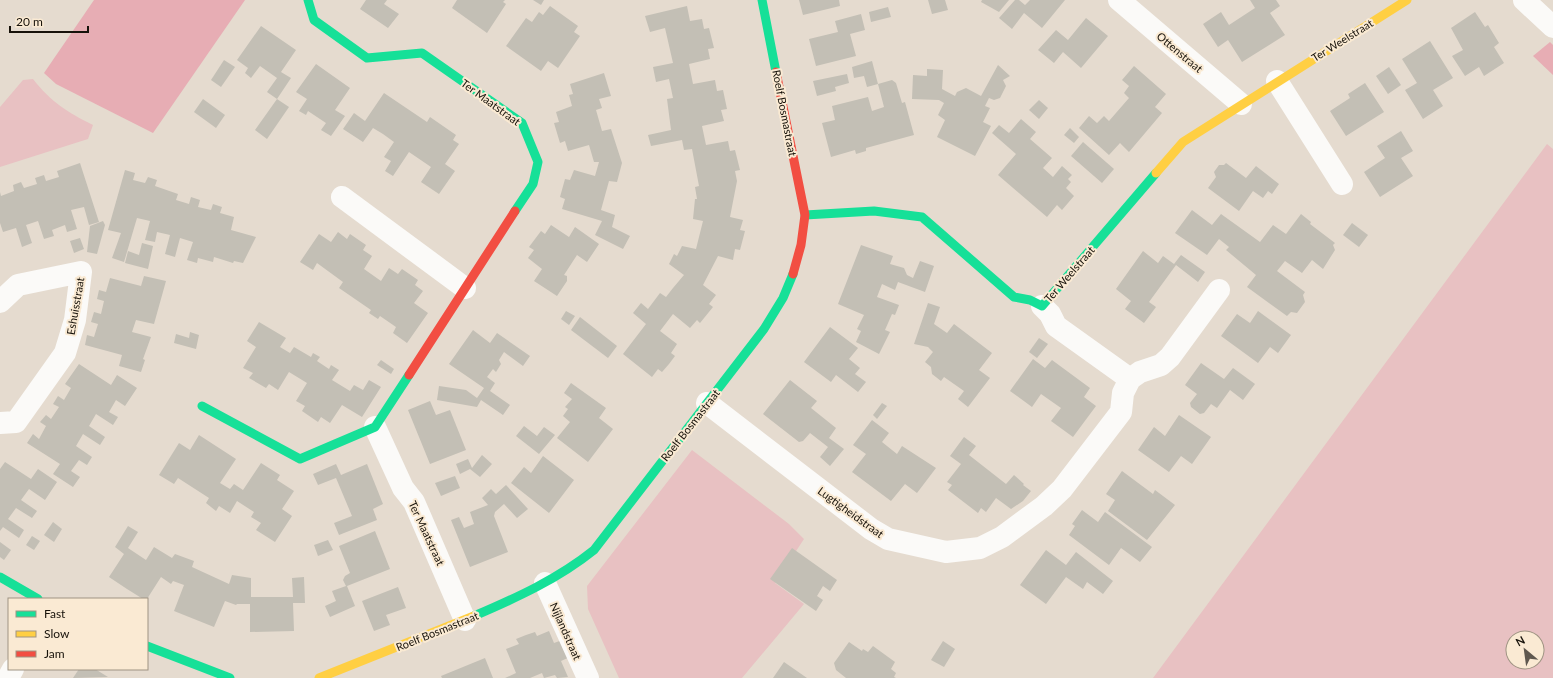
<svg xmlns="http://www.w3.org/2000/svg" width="1553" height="678" font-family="Lato,sans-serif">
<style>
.green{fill:#e8c1c2;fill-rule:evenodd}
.forest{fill:#e7adb4}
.building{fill:#c3bfb5}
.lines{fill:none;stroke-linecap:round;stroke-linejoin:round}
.street{stroke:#fbfaf8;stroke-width:22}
.fast{stroke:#16e098;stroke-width:9}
.slow{stroke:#ffcf43;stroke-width:9}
.jam{stroke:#f24e42;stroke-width:9}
.labels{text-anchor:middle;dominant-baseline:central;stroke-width:4;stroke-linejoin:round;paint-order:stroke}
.street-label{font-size:11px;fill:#17120a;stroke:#faead3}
</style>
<rect width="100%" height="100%" fill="#e5dbcf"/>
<!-- green -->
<g class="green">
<path d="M33 79C51 102 67 112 93 125L88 139 0 167V107L23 80Z"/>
<path d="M1547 144 1553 149V678H1153ZM1513 638H1537V662H1513Z"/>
<path d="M692 450 789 524 804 539 775 583 804 604 742 678H619L588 609 587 586Z"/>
</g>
<!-- forest -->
<g class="forest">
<path d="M94 0H245L153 133 56 84 44 73Z"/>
<path d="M1550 42 1553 45V75L1533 56Z"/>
</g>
<!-- building -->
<g class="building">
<path d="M366 0H387L384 4 399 14 388 28 360 9Z"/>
<path d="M457 0H505L503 2 506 4 487 33 452 8Z"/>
<path d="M533 0H544L541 5Z"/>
<path d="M799 0H839L840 6 803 15Z"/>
<path d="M928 0H945L948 10 932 14Z"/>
<path d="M982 0H1009L999 12 981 2Z"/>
<path d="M1015 0H1019L1025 5 1030 0H1065L1042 28 1024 13 1012 29 999 18Z"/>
<path d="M1250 0H1276L1280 6 1270 13 1285 35 1242 62 1228 40 1218 47 1203 24 1221 12 1229 25 1255 8Z"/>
<path d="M550 6 578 26 574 32 580 36 558 68 548 61 541 71 506 46 526 18 532 22 539 12 543 15Z"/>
<path d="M687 6 690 21 702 19 704 29 709 28 714 48 708 49 710 59 689 64 693 84 715 80 717 91 723 90 727 109 721 110 724 121 702 126 706 145 728 141 730 151 735 150 740 170 735 171 737 181 730 217 743 220 740 230 745 231 740 250 735 249 733 260 718 256 703 285 716 295 709 304 713 307 700 323 697 320 690 328 673 314 660 331 677 344 671 353 675 356 669 364 662 372 658 369 652 377 623 354 646 324 633 313 641 303 648 309 660 293 666 297 673 288 684 275 669 264 674 254 677 256 682 246 696 249 703 221 693 219 695 199H697L695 187 699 186 692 149 684 150 682 140 651 146 648 135 671 130 667 99 673 98 669 79 656 82 653 67 673 63 665 28 650 32 645 16Z"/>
<path d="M888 7 891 17 871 22 869 12Z"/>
<path d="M1475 12 1485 27 1488 25 1499 43 1494 47 1504 63 1484 76 1479 67 1465 76 1452 56 1463 50 1451 28Z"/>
<path d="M861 14 865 30 850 34 856 56 816 66 809 39 838 32 835 21Z"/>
<path d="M1086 18 1108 36 1081 68 1063 52 1054 63 1038 50 1056 30 1068 40Z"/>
<path d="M261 26 296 50 281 72 291 78 277 99 289 107 267 139 255 130 277 99 267 92 277 78 260 66 251 78 245 73 248 68 237 60Z"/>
<path d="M1430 41 1453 78 1433 90 1443 106 1423 119 1405 90 1417 83 1402 59Z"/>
<path d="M224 60 235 67 221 87 211 80Z"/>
<path d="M872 61 878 84 867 87 864 76 854 78 852 67Z"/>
<path d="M316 64 350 88 335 110 345 116 331 136 321 130 326 123 308 111 306 115 299 111 307 99 296 92Z"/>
<path d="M998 65 1010 76 1003 80 1006 86 1000 98 994 100 989 98 985 106 990 108 983 122 991 126 975 156 937 137 945 120 938 115 944 103 939 100 912 99 913 75 927 76V69L943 70 942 89 955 96 957 92 966 88 981 96Z"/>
<path d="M1134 66 1166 94 1155 107 1162 113 1129 152 1120 143 1109 155 1079 128 1089 116 1097 123 1104 116 1109 121 1129 98 1124 93 1129 86 1122 80Z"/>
<path d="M1389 67 1401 85 1388 94 1376 76Z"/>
<path d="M604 73 611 96 599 99 602 108 596 110 602 131 611 129 622 163 617 182 609 181 601 210 615 215 612 227 630 236 623 249 595 235 602 221 562 209 565 199 560 197 565 179 570 180 574 170 595 176 599 162H594L589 145 568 151 565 141 560 143 554 123 559 122 556 112 572 106 569 95 573 94 570 84Z"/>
<path d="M847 74 849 83 835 87 836 91 817 96 813 81Z"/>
<path d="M892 80 896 83 902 103 905 102 914 135 866 148V151L856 154 855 150 831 157 822 123 835 120 832 106 868 97 872 111 884 107 878 84Z"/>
<path d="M1365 83 1384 112 1346 136 1330 111 1350 98 1348 94Z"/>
<path d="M384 93 427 122 430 117 456 135 453 140 459 144 445 164 455 171 439 194 421 182 431 167 409 152 393 176 385 171 391 161 384 157 394 142 383 134 373 128 363 142 343 129 354 113 365 121Z"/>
<path d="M203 99 225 115 216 128 194 112Z"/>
<path d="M1039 100 1048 108 1039 119 1029 110Z"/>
<path d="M1021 119 1036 132 1030 139 1052 158 1043 168 1053 177 1062 166 1072 175 1068 179 1071 182 1066 188 1074 196 1062 210 1057 205 1047 217 998 175 1016 154 992 133 999 125 1009 133Z"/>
<path d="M1070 128 1079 137 1074 143 1064 135Z"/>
<path d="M1401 131 1413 151 1401 158 1413 176 1380 197 1364 172 1385 158 1377 146Z"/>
<path d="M1083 142 1114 169 1102 183 1071 156Z"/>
<path d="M80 163 99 222 89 225 84 207 71 210 77 229 67 232 65 225 52 230 54 236 44 239 38 221 26 225 32 243 22 247 16 228 3 232 0 223V192L1 196 14 191 13 185 21 182 24 188 37 184 35 178 44 175 46 181 59 177 57 171Z"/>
<path d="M1226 163 1246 178 1256 166 1279 184 1272 194 1268 191 1263 198 1253 191 1239 211 1208 188 1216 177 1214 172 1219 165H1224Z"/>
<path d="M125 170 135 173 133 180 145 183 148 177 157 180 155 186 178 194 176 200 189 204 191 197 200 200 198 207 211 210 213 204 222 207 220 213 234 217 231 230 256 237 243 263 234 261 233 263 214 257 213 262 198 258 197 263 187 260 193 242 180 238 175 257 165 254 170 235 157 232 155 242 145 240 150 221 137 218 124 262 112 258 121 233 108 230Z"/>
<path d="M1192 210 1212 225 1221 214 1260 242 1273 225 1286 234 1301 214 1311 222 1310 224 1335 243 1333 245 1335 250 1323 269 1312 260 1302 273 1285 261 1277 271 1305 292 1303 295 1305 302 1297 313 1291 312 1287 316 1247 287 1256 275 1226 250 1229 247 1219 239 1207 255 1175 233Z"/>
<path d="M103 221 105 225 97 254 87 252 90 226Z"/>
<path d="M1352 223 1368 235 1359 247 1343 235Z"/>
<path d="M551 225 569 237 575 227 599 244 587 262 577 255 564 275 567 276V281L557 296 534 281 542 269 528 258 534 250 529 247 541 231 545 234Z"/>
<path d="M338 232 347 239 350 234 366 245 363 250 372 256 364 269 381 281 389 268 398 274 402 269 418 280 415 285 423 291 414 303 428 313 407 343 393 333 396 327 380 316 378 319 369 313 371 310 339 288 343 282 317 263 313 270 300 262 319 234 331 242Z"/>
<path d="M80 238 84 249 74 253 70 241Z"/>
<path d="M142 243 153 246 148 269 125 263 128 251 139 255Z"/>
<path d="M861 245 893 256 890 264 904 268 907 275 913 278 920 261 934 266 925 292 898 282 895 290 882 284 877 297 899 305 895 315 892 314 885 330 890 332 879 354 856 342 861 331 857 329 864 315 838 304Z"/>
<path d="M1143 251 1158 263 1163 256 1174 264 1181 255 1205 272 1198 282 1176 265 1149 302 1156 307 1144 323 1125 309 1131 301 1116 289Z"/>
<path d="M144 276 166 281 154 324 136 320 132 332 151 337 143 359 145 360 141 372 119 366 122 355 85 345 87 335 94 337 98 324 91 322 94 312 101 314 104 301 97 299 99 290 106 292 110 278 141 286Z"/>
<path d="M928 303 940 307 934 324 947 333 954 324 992 353 979 370 990 378 968 407 958 399 964 391 944 377 941 381 932 374 931 367 925 362 933 352 928 347 914 344Z"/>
<path d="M566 311 575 316 569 325 561 319Z"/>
<path d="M1258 311 1291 335 1278 353 1270 347 1258 363 1221 336 1237 314 1250 323Z"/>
<path d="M580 317 617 346 608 358 571 330Z"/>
<path d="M259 322 286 338 280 347 290 353 294 347 311 357 313 353 320 357 317 361 329 369 331 365 339 370 332 380 350 391 354 385 363 390 369 380 381 387 362 417 342 405 330 423 321 417 318 422 302 411 305 406 296 401 307 383 289 372 278 390 269 384 266 388 249 378 253 373 243 368 256 347 247 341Z"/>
<path d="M830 327 858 348 849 359 860 368 855 374 866 382 858 392 836 375 831 382 804 362Z"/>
<path d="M473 330 490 343 497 333 530 356 523 366 504 352 499 360 501 364 496 372 493 369 487 377 495 383 490 391 510 405 503 415 481 400 477 407 437 400 439 386 466 390 477 398 484 388 449 364Z"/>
<path d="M190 332 199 335 196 349 174 343 176 334 189 338Z"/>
<path d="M1039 338 1048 344 1037 358 1029 352Z"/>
<path d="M1033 359 1045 368 1052 360 1090 388 1084 397 1096 406 1073 437 1051 421 1061 408 1041 394 1032 407 1010 391Z"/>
<path d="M381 360 394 369 391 374 377 365Z"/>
<path d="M1201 363 1224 379 1233 368 1255 384 1243 400 1230 390 1217 408 1211 404 1204 413 1200 414 1191 407 1190 403 1197 394 1185 385Z"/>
<path d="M79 364 111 385 117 375 137 388 125 406 116 400 109 412 118 417 113 425 96 414 89 426 105 437 100 445 83 434 76 446 92 457 87 465 79 460 71 471 80 477 73 487 53 474 60 464 27 443 33 434 39 439 46 426 40 422 46 415 51 419 59 407 53 404 58 396 64 400 71 388 65 384Z"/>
<path d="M790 380 817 401 811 408 836 428 829 438 844 449 830 466 820 457 828 447 810 433 803 441 799 442 763 414Z"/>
<path d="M571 383 606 408 599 418 613 429 588 462 557 438 570 422 563 416 568 409 565 407 572 399 564 393Z"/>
<path d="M430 401 436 415 450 410 466 450 430 464 408 410Z"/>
<path d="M882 403 887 406 877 419 873 415Z"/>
<path d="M1179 415 1211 437 1192 464 1181 456 1169 472 1138 450 1154 427 1165 436Z"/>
<path d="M872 420 889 433 882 442 897 454 902 446 936 468 917 493 905 484 891 501 852 472 866 454 853 445Z"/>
<path d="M524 426 537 436 544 427 555 435 539 454 516 436Z"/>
<path d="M199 435 236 459 220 483 230 489 234 484 243 490 261 463 280 475 277 480 294 491 282 509 292 516 275 542 256 530 261 523 251 517 254 512 237 501 230 513 219 506 216 511 206 503 209 498 178 478 174 484 159 475 179 443 190 450Z"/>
<path d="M964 437 976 446 969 455 1006 484 1014 475 1024 484 1023 485 1031 491 1023 501 1011 509 996 498 986 512 981 508 978 513 948 490 952 485 947 482 961 464 950 456Z"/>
<path d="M482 455 492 464 480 477 470 469 460 474 456 464 468 459 472 468Z"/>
<path d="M543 456 574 480 549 513 511 483 524 467 531 473Z"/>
<path d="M5 462 31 479 38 469 57 482 45 500 29 489 21 500 37 511 32 518 16 508 8 519 24 530 19 538 3 527 0 531V469Z"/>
<path d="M336 464 341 475 367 464 383 504 373 509 377 520 339 535 334 523 352 516 336 478 318 485 313 474Z"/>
<path d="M1122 471 1153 494 1155 490 1175 505 1147 540 1108 511 1115 500 1106 494Z"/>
<path d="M455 476 460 488 441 496 435 483Z"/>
<path d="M506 485 528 509 517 518 504 504 495 512 494 516 508 552 470 567 451 520 459 517 464 528 474 524 470 512 488 505 482 498 491 489 496 494Z"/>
<path d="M1082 510 1098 522 1105 512 1152 547 1140 562 1121 548 1109 565 1069 535 1075 526 1072 524Z"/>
<path d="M53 522 62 529 54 542 44 535Z"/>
<path d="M128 526 138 532 128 548 146 560 154 547 172 558 175 554 194 561 192 567 229 584 232 575 251 578V597H293L292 578 304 577 305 603H293L294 631 250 632V604H237L236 605 225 601 214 627 174 611 184 585 173 581 171 584 161 577 147 599H143L127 589 109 577 124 554 115 547Z"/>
<path d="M375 531 390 569 347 586 355 606 330 617 325 606 336 601 332 591 346 586 343 580 345 576 350 573 339 546Z"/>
<path d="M32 536 40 541 34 550 26 545Z"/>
<path d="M328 540 333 550 318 556 314 545Z"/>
<path d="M0 542 11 550 4 560 0 557Z"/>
<path d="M792 548 837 580 830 591 823 586 817 596 823 600 816 611 770 579Z"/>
<path d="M1046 550 1066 565 1076 552 1113 581 1103 594 1087 582 1083 589 1066 577 1046 604 1020 585Z"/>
<path d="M398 587 406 608 386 615 390 625 374 631 362 601Z"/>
<path d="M549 631 554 643 565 639 572 656 561 661 568 677 557 678 555 675 544 678 542 673 530 678H505L516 673 506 649 519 644 516 639 526 635 535 632 537 636Z"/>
<path d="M943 641 955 649 944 667 931 660Z"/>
<path d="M849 642 862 651 863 649 868 652 873 646 895 662 891 669 896 673 894 677 896 678H846L836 670 834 663Z"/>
<path d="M485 658 493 678H442L441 676Z"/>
<path d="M784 662 807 678H773Z"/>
<path d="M79 669H95L108 677 73 678Z"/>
</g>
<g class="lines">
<!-- street -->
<g class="street">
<path d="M1119 0 1241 104"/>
<path d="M1524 0 1553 27"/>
<path d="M1277 81 1342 184"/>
<path d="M342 197 465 288"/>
<path d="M0 302 18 285 81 272 75 320 65 353 16 422 0 423"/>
<path d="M1042 306 1050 314 1056 326 1130 379"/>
<path d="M707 403 871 529 888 539 946 552 980 548 1002 537 1044 506 1062 489 1121 412 1123 393 1130 379 1140 372 1161 365 1170 357 1219 290"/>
<path d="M375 427 403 488 414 502 465 620"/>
<path d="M545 583 588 678"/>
<path d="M8 678 13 669"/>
</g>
<!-- fast -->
<g class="fast">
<path d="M308 0 314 20 367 58 422 53 522 123 538 162 533 184 515 211"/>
<path d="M762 0 776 72"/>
<path d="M805 215 874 211 922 217 1014 297 1030 300 1042 306 1156 173"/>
<path d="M202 406 300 459 375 427 409 375"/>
<path d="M0 577 38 599"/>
<path d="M474 616C516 598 558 579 594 550L764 329 783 298 793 274"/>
<path d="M147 646 230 678"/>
</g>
<!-- slow -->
<g class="slow">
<path d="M1156 173 1183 142 1407 0"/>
<path d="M319 678 474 616"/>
</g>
<!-- jam -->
<g class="jam">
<path d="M776 72 805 215 801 245 793 274"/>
<path d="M409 375 515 211"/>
</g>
</g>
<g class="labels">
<!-- street labels -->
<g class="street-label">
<text transform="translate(1342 40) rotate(-32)">Ter Weelstraat</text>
<text transform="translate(1180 52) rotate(40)">Ottenstraat</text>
<text transform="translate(491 102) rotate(36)">Ter Maatstraat</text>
<text transform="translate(785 113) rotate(79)">Roelf Bosmastraat</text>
<text transform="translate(1069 274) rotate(-49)">Ter Weelstraat</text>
<text transform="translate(75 306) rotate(-80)">Eshuisstraat</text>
<text transform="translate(690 425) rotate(-52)">Roelf Bosmastraat</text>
<text transform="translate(851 512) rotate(36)">Lugtigheidstraat</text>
<text transform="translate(427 533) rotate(65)">Ter Maatstraat</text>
<text transform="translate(437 631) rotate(-22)">Roelf Bosmastraat</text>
<text transform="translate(566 631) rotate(66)">Nijlandstraat</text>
</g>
</g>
<!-- legend -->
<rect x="8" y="598" width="140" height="72" fill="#faead3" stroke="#9f9483"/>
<rect x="16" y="611" width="20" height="6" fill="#16e098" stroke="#9f9483"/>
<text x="44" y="618" font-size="12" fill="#17120a">Fast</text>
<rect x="16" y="631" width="20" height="6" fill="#ffcf43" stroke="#9f9483"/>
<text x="44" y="638" font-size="12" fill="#17120a">Slow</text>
<rect x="16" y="651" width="20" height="6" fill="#f24e42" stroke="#9f9483"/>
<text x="44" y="658" font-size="12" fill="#17120a">Jam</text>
<!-- north arrow -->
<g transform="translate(1525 650) rotate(331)"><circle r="19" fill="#faead3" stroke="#9f9483"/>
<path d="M0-3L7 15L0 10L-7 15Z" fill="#5f584f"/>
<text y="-6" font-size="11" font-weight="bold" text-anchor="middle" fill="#17120a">N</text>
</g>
<!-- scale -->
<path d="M10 26v6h78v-6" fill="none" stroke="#17120a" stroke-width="2"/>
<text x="16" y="26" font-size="12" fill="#17120a" stroke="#faead3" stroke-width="3" paint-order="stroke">20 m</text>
</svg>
